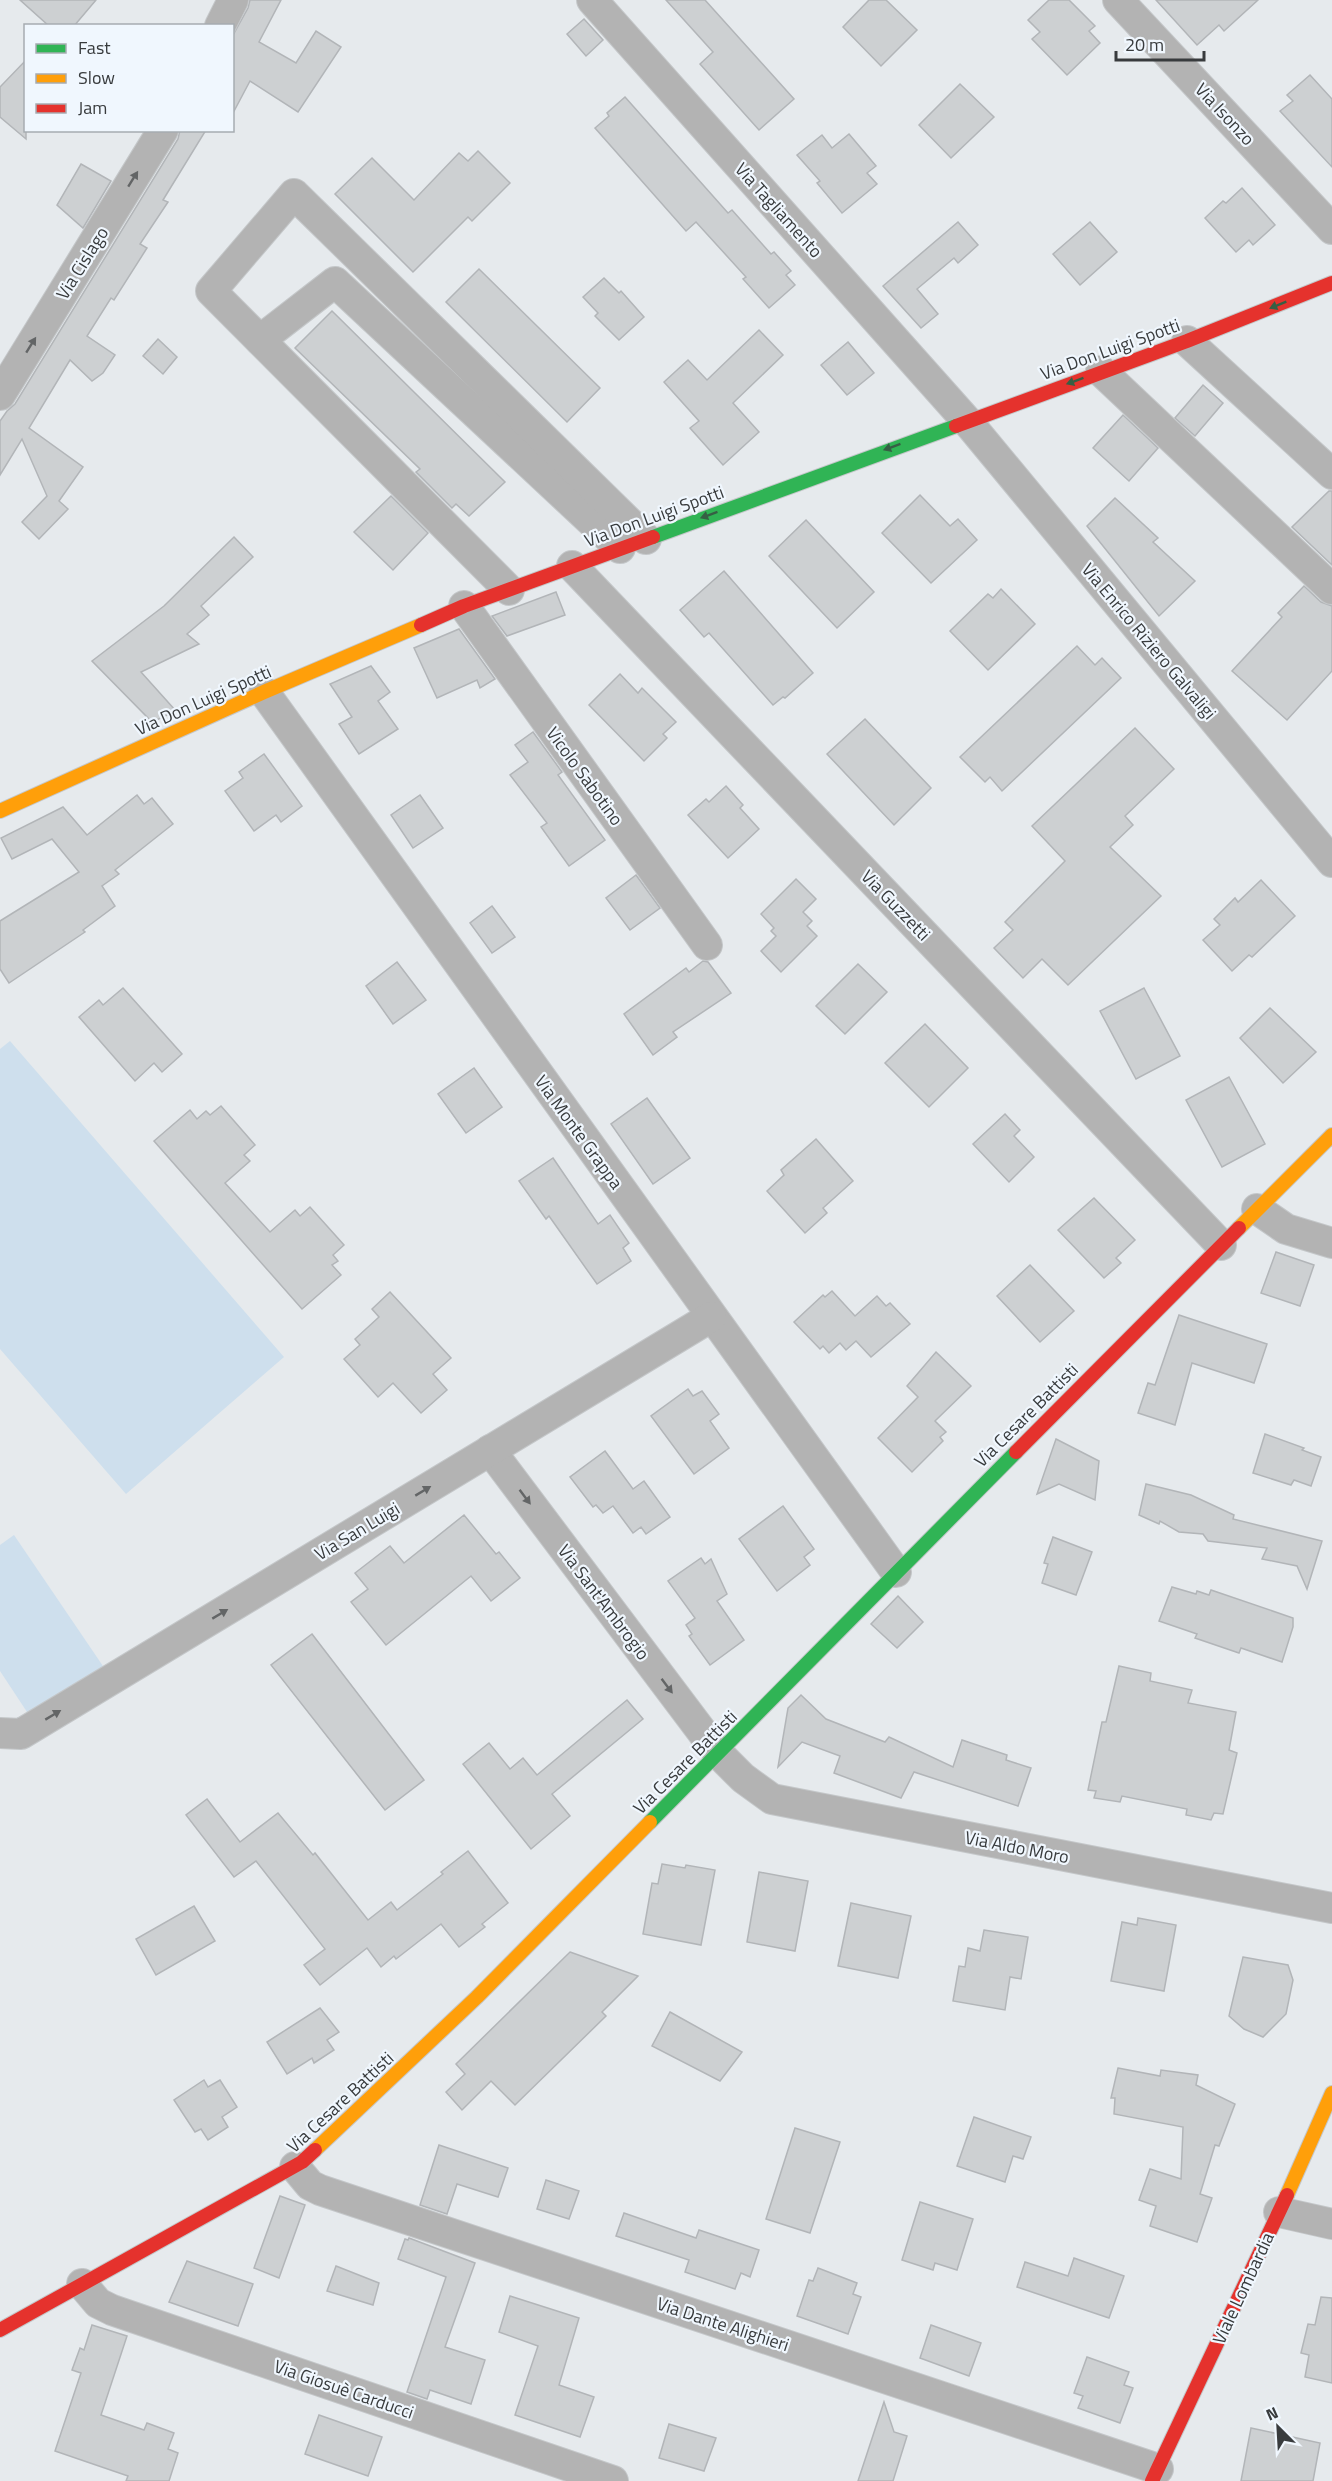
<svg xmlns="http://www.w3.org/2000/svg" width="1332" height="2481" font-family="'Titillium Web',sans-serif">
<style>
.green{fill:#cedfed}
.building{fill:#cdd0d2;stroke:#b2b5b8;stroke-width:1.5}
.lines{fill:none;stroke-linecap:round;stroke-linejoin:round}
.street-casing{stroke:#c4c7c9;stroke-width:32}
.fast-casing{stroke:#c4c7c9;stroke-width:16}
.slow-casing{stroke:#c4c7c9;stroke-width:16}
.jam-casing{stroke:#c4c7c9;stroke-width:16}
.street{stroke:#b3b3b3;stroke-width:30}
.fast{stroke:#30b455;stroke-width:14}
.slow{stroke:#ff9f0a;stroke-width:14}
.jam{stroke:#e5322d;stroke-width:14}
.oneway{fill:#636566}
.oneway2{fill:#365f44}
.labels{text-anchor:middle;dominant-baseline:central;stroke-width:4.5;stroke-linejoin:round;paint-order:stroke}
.street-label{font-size:18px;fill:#383b3d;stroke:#f0f7fe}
</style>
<rect width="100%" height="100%" fill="#e6eaed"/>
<!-- green -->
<g class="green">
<path d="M10 1041 284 1357 126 1494 0 1349V1049Z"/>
<path d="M14 1535 107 1672 31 1718 0 1671V1545Z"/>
</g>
<!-- building -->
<g class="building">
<path d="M20 0H96L74 26H49Z"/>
<path d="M250 0H281L259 42 296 63 316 31 341 47 298 112 250 81 232 115V37L248 8Z"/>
<path d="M666 0H705L794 99 759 130 700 64 713 52Z"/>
<path d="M869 0H886L917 30 881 66 843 27Z"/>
<path d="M1049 0H1069L1095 26 1089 31 1100 43 1067 75 1032 39 1040 32 1028 20Z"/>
<path d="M1156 0H1258L1224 31 1219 25 1197 45Z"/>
<path d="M584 19 603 40 586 56 567 34Z"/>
<path d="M26 60V139L0 117V87Z"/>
<path d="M1310 75 1332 99V167L1280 111 1293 101 1287 95Z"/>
<path d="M960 84 994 117 951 158 919 125Z"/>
<path d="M625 97 728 213 732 210 771 254 774 252 791 271 786 275 795 285 769 308 743 279 746 277 696 222 686 231 595 128 609 116 607 113Z"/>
<path d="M180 130H206L163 200 168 202 140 244 147 248 114 300 111 298 87 336 115 355 103 373 92 381 70 360 29 428 83 467 59 501 68 509 39 539 22 522 47 496 22 439 0 475V421L7 411 15 404 178 139Z"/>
<path d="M849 134 876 166 867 173 877 184 842 213 817 183 820 181 797 155 822 135 832 148Z"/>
<path d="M478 151 510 183 472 221 468 217 413 272 335 194 372 158 414 200 459 153 468 161Z"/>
<path d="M81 164 111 181 83 228 57 205Z"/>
<path d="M1242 188 1275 225 1253 245 1249 240 1236 252 1205 218 1223 201 1226 203Z"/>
<path d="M958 222 978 245 958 263 954 258 917 289 938 314 921 328 883 286Z"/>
<path d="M1090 222 1117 252 1080 285 1053 254Z"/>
<path d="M479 269 600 388 567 422 446 302Z"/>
<path d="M604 278 619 293 621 291 644 317 619 340 595 316 598 313 583 297Z"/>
<path d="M332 311 505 482 469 516 456 504 452 508 416 472 420 469 295 348Z"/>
<path d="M759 330 783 355 733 403 759 432 723 465 690 428 699 421 664 382 688 360 707 380Z"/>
<path d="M158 339 177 357 163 374 143 356Z"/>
<path d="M848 342 874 373 847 395 821 365Z"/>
<path d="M1203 385 1223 403 1195 436 1175 418Z"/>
<path d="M1123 415 1158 448 1129 481 1093 448Z"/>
<path d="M1329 491H1332V565L1292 527Z"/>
<path d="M920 495 950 526 958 519 977 540 931 583 882 533Z"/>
<path d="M391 496 428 533 393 570 354 532Z"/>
<path d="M1115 498 1158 538 1153 542 1195 581 1159 616 1087 526Z"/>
<path d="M806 520 874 592 837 628 769 556Z"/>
<path d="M234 537 253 557 201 606 209 615 187 634 199 644 141 672 176 711 152 722 92 661 164 606Z"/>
<path d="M724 571 813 673 785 698 783 697 773 705 709 633 704 637 680 610Z"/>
<path d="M1304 586 1321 602 1332 606V671L1287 720 1232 671 1282 617 1278 613Z"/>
<path d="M1001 589 1035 624 988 670 950 631 988 594 993 598Z"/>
<path d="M556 592 565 615 507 636 492 616Z"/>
<path d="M459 629 495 679 480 688 477 680 437 698 414 648Z"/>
<path d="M1077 646 1095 665 1102 658 1121 678 1002 791 990 777 985 782 960 757Z"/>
<path d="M371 666 390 692 378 701 398 729 359 754 339 724 352 717 330 684Z"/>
<path d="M620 674 638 693 642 688 676 722 663 734 667 738 644 761 589 705Z"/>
<path d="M865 719 931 788 894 825 827 754Z"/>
<path d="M1135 728 1174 769 1125 816 1133 825 1110 847 1161 896 1068 985 1042 959 1023 978 994 948 1013 930 1005 922 1065 861 1032 826Z"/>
<path d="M533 732 562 772 558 775 605 840 569 866 541 827 547 823 510 775 528 762 515 745Z"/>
<path d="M264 754 302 806 281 822 276 815 254 831 225 791 243 778 239 772Z"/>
<path d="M726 786 743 805 740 808 759 829 728 858 688 815 706 799 709 802Z"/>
<path d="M137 795 144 804 152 798 173 824 115 870 119 874 102 886 115 906 83 930 85 932 9 983 0 969V921L79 872 52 839 12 859 1 838 63 807 87 835Z"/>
<path d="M420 795 443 828 413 848 391 815Z"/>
<path d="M636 875 660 908 630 930 606 898Z"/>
<path d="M796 879 816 899 803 912 812 921 807 926 817 936 781 972 761 951 776 936 771 931 774 928 761 914Z"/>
<path d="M1261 880 1295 916 1252 957 1249 955 1232 971 1203 940 1220 925 1214 919 1235 898 1238 902Z"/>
<path d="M492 906 515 937 492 953 470 923Z"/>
<path d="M703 961 708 962 731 993 673 1032 677 1037 653 1055 624 1014 686 968 689 972Z"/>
<path d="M397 962 426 1000 393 1024 366 986Z"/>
<path d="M858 964 887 992 845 1034 816 1006Z"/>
<path d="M123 988 182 1054 162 1072 154 1063 135 1081 79 1017 99 1000 103 1005Z"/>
<path d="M1144 988 1180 1056 1136 1079 1100 1011Z"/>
<path d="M1270 1008 1316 1052 1283 1083 1240 1038Z"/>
<path d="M925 1024 968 1068 929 1107 885 1063Z"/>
<path d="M474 1068 502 1107 466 1133 438 1094Z"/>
<path d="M1229 1077 1265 1144 1222 1167 1186 1100Z"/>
<path d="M647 1098 690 1158 653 1184 611 1124Z"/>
<path d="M221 1106 255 1145 244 1155 250 1161 225 1183 270 1232 295 1210 300 1216 310 1207 344 1245 333 1255 338 1261 332 1265 341 1275 302 1309 154 1141 190 1110 197 1119 206 1111 210 1115Z"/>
<path d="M1005 1114 1020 1130 1014 1136 1034 1157 1009 1182 973 1144Z"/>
<path d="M816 1139 853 1181 823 1208 827 1213 805 1233 767 1191 784 1175 781 1170Z"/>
<path d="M553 1158 598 1224 610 1215 629 1243 623 1248 631 1261 597 1284 549 1216 546 1219 519 1181Z"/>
<path d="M1094 1198 1135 1240 1116 1258 1121 1263 1104 1278 1058 1230Z"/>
<path d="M1276 1252 1314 1265 1300 1306 1261 1293Z"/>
<path d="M1030 1265 1074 1311 1040 1342 997 1296Z"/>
<path d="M832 1291 855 1316 877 1296 886 1306 890 1303 910 1324 871 1357 856 1341 846 1350 840 1343 829 1353 823 1346 820 1349 794 1322 823 1295 825 1297Z"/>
<path d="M390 1292 451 1358 433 1374 447 1390 421 1413 393 1383 378 1397 344 1359 360 1345 355 1339 379 1317 372 1309Z"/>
<path d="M1179 1315 1267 1344 1254 1383 1192 1363 1175 1425 1138 1413 1148 1383 1155 1385Z"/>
<path d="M936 1352 971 1386 935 1421 946 1432 940 1437 943 1441 912 1472 878 1438 918 1397 907 1386Z"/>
<path d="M688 1389 693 1396 702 1391 719 1414 710 1421 729 1448 694 1474 651 1416Z"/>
<path d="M1265 1434 1304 1448 1302 1450 1321 1457 1311 1486 1294 1480 1291 1485 1253 1473Z"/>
<path d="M1056 1439 1099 1461 1095 1500 1059 1484 1037 1494Z"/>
<path d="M605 1451 633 1489 644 1481 670 1517 646 1534 641 1527 633 1533 613 1506 603 1513 596 1505 593 1507 570 1477Z"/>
<path d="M1146 1484 1191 1495 1234 1515 1233 1519 1322 1541 1307 1589 1297 1566 1262 1559 1267 1548 1208 1541 1203 1534 1179 1532 1160 1521 1159 1524 1139 1515Z"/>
<path d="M783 1506 814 1549 804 1557 810 1565 777 1591 739 1539Z"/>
<path d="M464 1515 496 1554 499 1552 520 1578 491 1601 471 1576 386 1645 351 1602 368 1589 355 1573 390 1546 404 1563Z"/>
<path d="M1053 1537 1092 1552 1076 1595 1042 1583 1048 1564 1044 1563Z"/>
<path d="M701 1558 705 1564 711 1559 727 1594 717 1601 744 1640 710 1665 689 1636 692 1634 686 1625 695 1618 668 1581Z"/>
<path d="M1172 1587 1196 1594 1197 1591 1209 1595 1211 1590 1293 1618V1627L1282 1662 1241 1648 1239 1653 1195 1638 1197 1634 1159 1621Z"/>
<path d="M898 1596 923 1622 897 1648 871 1624Z"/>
<path d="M312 1634 424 1780 385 1810 271 1665Z"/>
<path d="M1119 1666 1151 1673 1150 1681 1192 1690 1188 1703 1236 1712 1229 1750 1237 1753 1223 1814 1214 1813 1211 1820 1186 1815 1187 1809 1122 1796 1120 1802 1094 1798 1096 1791 1088 1790 1102 1722H1106Z"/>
<path d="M801 1695 826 1719 885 1742 889 1737 953 1767 962 1740 1007 1755 1006 1760 1031 1768 1018 1806 914 1772 901 1798 834 1773 840 1756 802 1742 778 1767 788 1708Z"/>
<path d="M627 1700 643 1719 552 1794 570 1816 531 1849 463 1764 489 1743 510 1769 523 1758 537 1775Z"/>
<path d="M207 1799 240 1842 278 1813 313 1855 315 1853 368 1920 391 1902 397 1910 443 1874 441 1872 468 1851 508 1903 482 1924 485 1927 459 1947 441 1924 396 1959 394 1956 381 1967 367 1948 320 1985 304 1965 325 1949 256 1861 234 1877 186 1815Z"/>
<path d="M662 1864 685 1868 686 1865 715 1870 701 1945 643 1934 652 1883 658 1884Z"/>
<path d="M759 1872 808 1881 795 1951 747 1942Z"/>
<path d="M851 1903 911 1916 898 1978 838 1966Z"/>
<path d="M194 1906 215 1941 156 1975 136 1939Z"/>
<path d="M1138 1918 1176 1925 1164 1991 1111 1981 1122 1922 1137 1925Z"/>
<path d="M984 1930 1028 1937 1021 1979 1010 1977 1005 2010 953 2001 959 1966 965 1967 968 1948 980 1951Z"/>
<path d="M570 1952 638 1976 602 2012 606 2016 515 2105 491 2081 462 2110 446 2092 465 2074 456 2064Z"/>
<path d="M1243 1957 1288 1965 1293 1980 1286 2014 1263 2037 1244 2029 1229 2016Z"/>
<path d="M320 2008 339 2032 327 2040 334 2050 314 2063 312 2058 287 2074 267 2042Z"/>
<path d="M670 2012 742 2052 720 2081 652 2046Z"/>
<path d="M1118 2068 1160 2076 1161 2070 1198 2075 1196 2085 1235 2104 1219 2146 1215 2145 1200 2194 1212 2198 1197 2242 1150 2226 1156 2206 1139 2200 1150 2169 1181 2179 1183 2127 1114 2114 1115 2098H1111Z"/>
<path d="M204 2080 208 2087 220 2080 237 2107 222 2117 228 2127 208 2140 201 2129 195 2132 174 2100Z"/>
<path d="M974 2117 1031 2137 1023 2159 1013 2156 1005 2182 957 2166Z"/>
<path d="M795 2128 840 2142 810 2233 766 2219Z"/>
<path d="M439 2145 508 2168 498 2197 457 2184 447 2214 420 2205Z"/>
<path d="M546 2180 579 2191 569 2219 537 2209Z"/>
<path d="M280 2196 305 2205 279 2278 254 2268Z"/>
<path d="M920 2202 973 2219 957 2270 935 2263 933 2270 902 2260Z"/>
<path d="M624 2213 696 2238 699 2230 759 2250 750 2277 741 2273 735 2289 685 2272 689 2260 616 2236Z"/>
<path d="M409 2238 475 2263 445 2347 485 2360 471 2404 430 2390 427 2399 407 2392 446 2277 398 2259 405 2239 408 2240Z"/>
<path d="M1074 2258 1124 2276 1109 2318 1017 2287 1025 2262 1068 2276Z"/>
<path d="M187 2261 253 2284 238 2326 169 2302Z"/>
<path d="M336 2266 379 2283 373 2305 327 2291Z"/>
<path d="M818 2268 857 2283 853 2294 861 2297 848 2334 797 2316 809 2280 813 2281Z"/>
<path d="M510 2296 579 2318 559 2385 594 2397 580 2437 515 2415 538 2346 499 2332Z"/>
<path d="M1321 2297 1332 2298V2383L1305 2377 1309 2355 1301 2353 1308 2324 1315 2325Z"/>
<path d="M92 2325 127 2336 101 2415 144 2430 147 2423 174 2433 168 2449 178 2453 169 2481H126L128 2476 55 2451 81 2373 72 2370 80 2348 84 2350Z"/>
<path d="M931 2325 981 2343 969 2376 920 2358Z"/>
<path d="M1087 2357 1129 2372 1124 2385 1133 2388 1120 2423 1078 2408 1083 2396 1074 2393Z"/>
<path d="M884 2402 894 2432 907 2436 893 2481H858Z"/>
<path d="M319 2415 382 2437 368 2476 305 2454Z"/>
<path d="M669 2424 716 2438 704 2471 659 2458Z"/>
<path d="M1251 2428 1320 2443 1313 2481H1241Z"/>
</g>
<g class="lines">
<!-- street casing -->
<g class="street-casing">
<g id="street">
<path d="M592 0 966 420 1332 862"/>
<path d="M1118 0 1332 229"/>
<path d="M220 26 233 0"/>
<path d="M260 340 335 282 620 548"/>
<path d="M1187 341 1332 474"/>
<path d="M1101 371 1332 589"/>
<path d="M0 395 163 130"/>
<path d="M572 566 1221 1245"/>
<path d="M509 590 211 291 294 194 646 539"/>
<path d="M464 606 707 945"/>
<path d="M264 692 896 1572"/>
<path d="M1257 1209 1286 1229 1332 1243"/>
<path d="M490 1450 718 1753 743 1778 772 1799 1332 1908"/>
<path d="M0 1733 21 1734 711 1317"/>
<path d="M295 2167 310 2185 320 2190 1158 2469"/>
<path d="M1279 2212 1332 2224"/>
<path d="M82 2284 98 2303 112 2310 613 2481"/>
</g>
</g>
<!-- fast casing -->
<g class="fast-casing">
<g id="fast">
<path d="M653 537 956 426"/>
<path d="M650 1822 1016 1452"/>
</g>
</g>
<!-- slow casing -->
<g class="slow-casing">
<g id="slow">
<path d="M0 811 264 692 421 625"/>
<path d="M1239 1228 1332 1135"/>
<path d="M315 2150 477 1997 650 1822"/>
<path d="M1287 2195 1332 2093"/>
</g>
</g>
<!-- jam casing -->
<g class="jam-casing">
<g id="jam">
<path d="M956 426 1187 341 1332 283"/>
<path d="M421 625 464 606 653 537"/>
<path d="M1016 1452 1239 1228"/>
<path d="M0 2330 302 2162 315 2150"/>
<path d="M1152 2481 1287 2195"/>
</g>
</g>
<!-- street -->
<use href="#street" class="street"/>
<!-- fast -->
<use href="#fast" class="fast"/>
<!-- slow -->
<use href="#slow" class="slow"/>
<!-- jam -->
<use href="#jam" class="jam"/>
</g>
<!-- one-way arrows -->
<defs><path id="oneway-solid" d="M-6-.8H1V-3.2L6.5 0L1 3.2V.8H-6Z" transform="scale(1.5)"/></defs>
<g class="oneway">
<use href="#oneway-solid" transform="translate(133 179) rotate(-58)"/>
<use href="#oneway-solid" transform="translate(31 345) rotate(-58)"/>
<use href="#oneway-solid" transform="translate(423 1491) rotate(-31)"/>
<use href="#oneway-solid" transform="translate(525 1497) rotate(53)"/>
<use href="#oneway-solid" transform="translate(220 1614) rotate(-31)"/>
<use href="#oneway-solid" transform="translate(667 1686) rotate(53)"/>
<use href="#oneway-solid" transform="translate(53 1715) rotate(-31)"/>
</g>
<g class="oneway2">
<use href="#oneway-solid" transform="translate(1278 305) rotate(158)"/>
<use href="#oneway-solid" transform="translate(1075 381) rotate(160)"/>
<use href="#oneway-solid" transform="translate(892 447) rotate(160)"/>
<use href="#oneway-solid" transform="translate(709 515) rotate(160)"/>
</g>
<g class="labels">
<!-- street labels -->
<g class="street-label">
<text transform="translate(1225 114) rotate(47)">Via Isonzo</text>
<text transform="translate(779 210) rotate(48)">Via Tagliamento</text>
<text transform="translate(82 263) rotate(-58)">Via Cislago</text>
<text transform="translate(1110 349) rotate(-20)">Via Don Luigi Spotti</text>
<text transform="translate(654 516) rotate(-20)">Via Don Luigi Spotti</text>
<text transform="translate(1149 641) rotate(50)">Via Enrico Riziero Galvaligi</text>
<text transform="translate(203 700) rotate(-24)">Via Don Luigi Spotti</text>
<text transform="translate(585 776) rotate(54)">Vicolo Sabotino</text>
<text transform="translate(896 905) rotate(46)">Via Guzzetti</text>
<text transform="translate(579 1132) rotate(54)">Via Monte Grappa</text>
<text transform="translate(1026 1415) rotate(-45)">Via Cesare Battisti</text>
<text transform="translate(357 1531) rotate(-31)">Via San Luigi</text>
<text transform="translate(604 1602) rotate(53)">Via Sant'Ambrogio</text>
<text transform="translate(685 1762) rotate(-45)">Via Cesare Battisti</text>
<text transform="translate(1017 1847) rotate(11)">Via Aldo Moro</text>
<text transform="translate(340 2102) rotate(-43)">Via Cesare Battisti</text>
<text transform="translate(1243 2288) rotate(-65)">Viale Lombardia</text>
<text transform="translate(723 2324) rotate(18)">Via Dante Alighieri</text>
<text transform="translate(344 2389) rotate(19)">Via Giosuè Carducci</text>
</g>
</g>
<!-- legend -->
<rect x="24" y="24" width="210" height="108" fill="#f0f7fe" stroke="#a6acb1" stroke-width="1.5"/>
<rect x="36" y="44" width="30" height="9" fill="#30b455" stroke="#a6acb1" stroke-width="1.5"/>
<text x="78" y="54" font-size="18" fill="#383b3d">Fast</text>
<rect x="36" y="74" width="30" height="9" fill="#ff9f0a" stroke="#a6acb1" stroke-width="1.5"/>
<text x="78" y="84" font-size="18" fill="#383b3d">Slow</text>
<rect x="36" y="104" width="30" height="9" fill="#e5322d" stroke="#a6acb1" stroke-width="1.5"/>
<text x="78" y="114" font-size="18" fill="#383b3d">Jam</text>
<!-- north arrow -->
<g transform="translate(1278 2427) rotate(336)" stroke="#f0f7fe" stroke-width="4.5" paint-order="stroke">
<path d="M0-4.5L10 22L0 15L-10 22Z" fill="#383b3d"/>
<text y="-9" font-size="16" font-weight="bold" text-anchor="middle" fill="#383b3d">N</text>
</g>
<!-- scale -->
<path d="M1116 51v9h88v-9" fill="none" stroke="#383b3d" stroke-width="3"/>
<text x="1125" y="51" font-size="18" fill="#383b3d" stroke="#f0f7fe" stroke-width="4.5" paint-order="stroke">20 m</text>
</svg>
